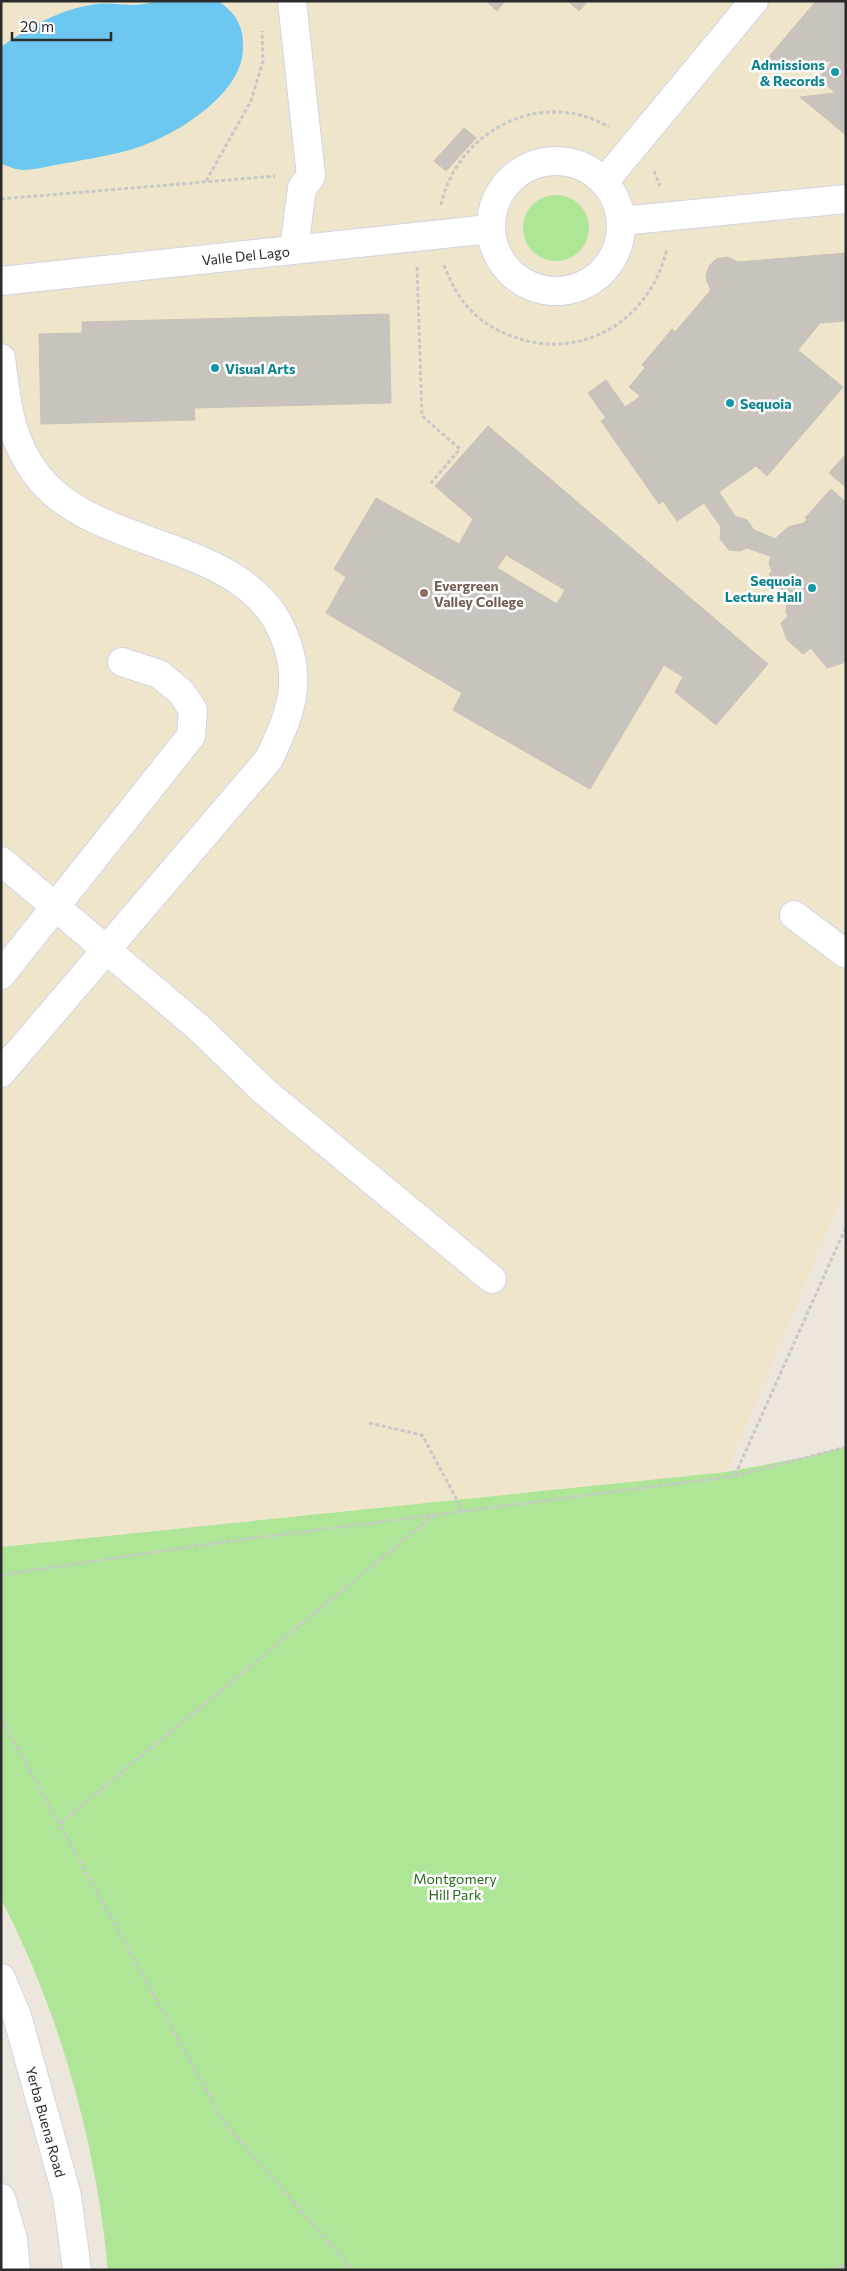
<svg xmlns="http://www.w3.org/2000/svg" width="847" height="2271" font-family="Commissioner,sans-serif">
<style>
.education{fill:#efe5cb}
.green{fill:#aee597}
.water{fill:#6dc8f1}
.building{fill:#c8c3bc;stroke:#c8c3b6;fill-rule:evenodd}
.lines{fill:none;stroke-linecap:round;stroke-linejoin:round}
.minor-casing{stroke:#d1d4e4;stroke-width:30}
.path{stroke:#c8c8c8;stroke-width:3;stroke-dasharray:4 2.5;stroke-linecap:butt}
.minor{stroke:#fff;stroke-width:28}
.culture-dot{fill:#0f9aa8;stroke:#fff;stroke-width:2}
.education-dot{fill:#8d6e63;stroke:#fff;stroke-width:2}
.labels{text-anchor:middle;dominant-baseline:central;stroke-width:5;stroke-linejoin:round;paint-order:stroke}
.culture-label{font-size:14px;font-weight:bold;fill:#0d838f;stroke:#fff;text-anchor:end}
.street-label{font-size:14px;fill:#2b2b2b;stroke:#fff}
.education-label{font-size:14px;font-weight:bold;fill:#785e54;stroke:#fff;text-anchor:start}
.park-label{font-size:14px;fill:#266a18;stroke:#fff}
</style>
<rect width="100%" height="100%" fill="#ede6dc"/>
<!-- education -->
<path class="education" d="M1 1H846V1186L727 1472 1 1547Z"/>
<!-- green -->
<g class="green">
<circle cx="556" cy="228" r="33"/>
<path d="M846 1446V2270H108C96 2142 60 2013 1 1899V1547L727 1472 811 1456Z"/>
</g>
<!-- water -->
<path class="water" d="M155 1H218C236 13 244 27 243 48 243 93 180 132 142 146 116 155 88 159 61 164 49 166 35 170 23 170 16 170 8 166 1 164V47C29 27 62 8 97 4 117 2 136 9 155 1Z"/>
<!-- building -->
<g class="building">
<path d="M486 1H505L497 11Z"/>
<path d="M568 1H588L579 11Z"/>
<path d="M816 1H846V135L800 97 835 93 819 78 832 61 765 67 762 65Z"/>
<path d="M464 128 476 138 446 171 434 161Z"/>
<path d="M846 253V321L820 323 798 350 843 387 767 476 756 466 719 492 735 516 747 520 754 530 776 539 770 556 747 548 740 551 729 550 720 539 721 527 704 503 677 521 663 501 659 504 601 421 606 418 588 393 606 380 625 407 637 399 640 396 629 387 645 368 642 365 672 329 675 332 711 290 707 282 706 275 709 266 716 259 727 257 738 262Z"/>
<path d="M389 314 391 403 194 408 195 420 41 424 39 334 82 333V322Z"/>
<path d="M488 426 768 664 716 725 675 692 683 677 664 665 590 789 453 710 462 693 326 613 346 577 334 569 376 498 459 544 473 519 435 486ZM506 555 565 590 557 604 497 568Z"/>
<path d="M846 454V487L829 473Z"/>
<path d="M831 489 846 502V662L827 668 811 648 803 654 787 640 781 623 788 616 786 612 787 601 769 574 772 572 769 564 772 547 777 537 788 527 804 523 807 519 805 518Z"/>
</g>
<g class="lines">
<!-- minor casing -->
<g class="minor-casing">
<g id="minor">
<path d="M292 1 311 176 302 188 294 249"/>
<circle cx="556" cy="226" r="65"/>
<path d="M604 182 754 1"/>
<path d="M621 221 846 199"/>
<path id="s1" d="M1 281 490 229"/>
<path d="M1 358C7 403 9 438 37 475 95 552 244 538 283 633 304 682 290 714 269 759L1 1073"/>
<path d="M1 861 198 1027 264 1091 492 1279"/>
<path d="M794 915 846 954"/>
<path d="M1 975 191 736 193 710 181 692 159 674 122 662"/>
<path id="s2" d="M1 1978 17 2016 67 2196 77 2270"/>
<path d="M1 2198 13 2239 16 2270"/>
</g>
</g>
<!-- path -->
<g class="path">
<path d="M654 171 660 186"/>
<path d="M206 181 251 101 263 61 262 31"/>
<path d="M1 199 275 176"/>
<path d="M441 205C457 131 541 87 609 127"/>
<path d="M444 265C450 280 456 293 466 305 479 321 498 332 517 338 586 361 652 317 667 248"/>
<path d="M417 267 422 416 460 449 430 484"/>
<path d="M369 1423 422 1435 463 1511"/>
<path d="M735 1475 846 1227"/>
<path d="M1 1575 209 1544 735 1476 846 1447"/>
<path d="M1 1718 224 2122 353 2270"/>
<path d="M60 1823 434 1515"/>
<path d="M828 2270 846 2265"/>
</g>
<!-- minor -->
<use href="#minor" class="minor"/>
</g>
<!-- markers -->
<g class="culture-dot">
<circle cx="835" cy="72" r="5"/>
<circle cx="215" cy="368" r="5"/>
<circle cx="730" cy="403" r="5"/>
<circle cx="812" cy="588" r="5"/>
</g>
<circle class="education-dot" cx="424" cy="593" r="5"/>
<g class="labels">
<!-- culture labels -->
<g class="culture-label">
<text x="825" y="64">Admissions<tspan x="825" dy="16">&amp; Records</tspan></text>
<text x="225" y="368" text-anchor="start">Visual Arts</text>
<text x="740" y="403" text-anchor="start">Sequoia</text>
<text x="802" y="580">Sequoia<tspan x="802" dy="16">Lecture Hall</tspan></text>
</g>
<!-- street labels -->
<g class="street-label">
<text stroke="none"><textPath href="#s1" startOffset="246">Valle Del Lago</textPath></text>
<text stroke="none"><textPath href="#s2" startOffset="151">Yerba Buena Road</textPath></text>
</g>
<!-- education labels -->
<g class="education-label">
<text x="434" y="585">Evergreen<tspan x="434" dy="16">Valley College</tspan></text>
</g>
<!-- park labels -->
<g class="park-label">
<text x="455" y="1878">Montgomery<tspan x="455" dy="16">Hill Park</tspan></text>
</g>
</g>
<!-- border -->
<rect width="847" height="2271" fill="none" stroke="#2b2b2b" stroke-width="5"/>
<!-- scale -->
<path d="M12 32v8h99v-8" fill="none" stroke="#2b2b2b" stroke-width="2.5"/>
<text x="20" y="32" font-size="15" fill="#2b2b2b" stroke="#ffffff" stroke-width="4" paint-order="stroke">20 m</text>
</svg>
